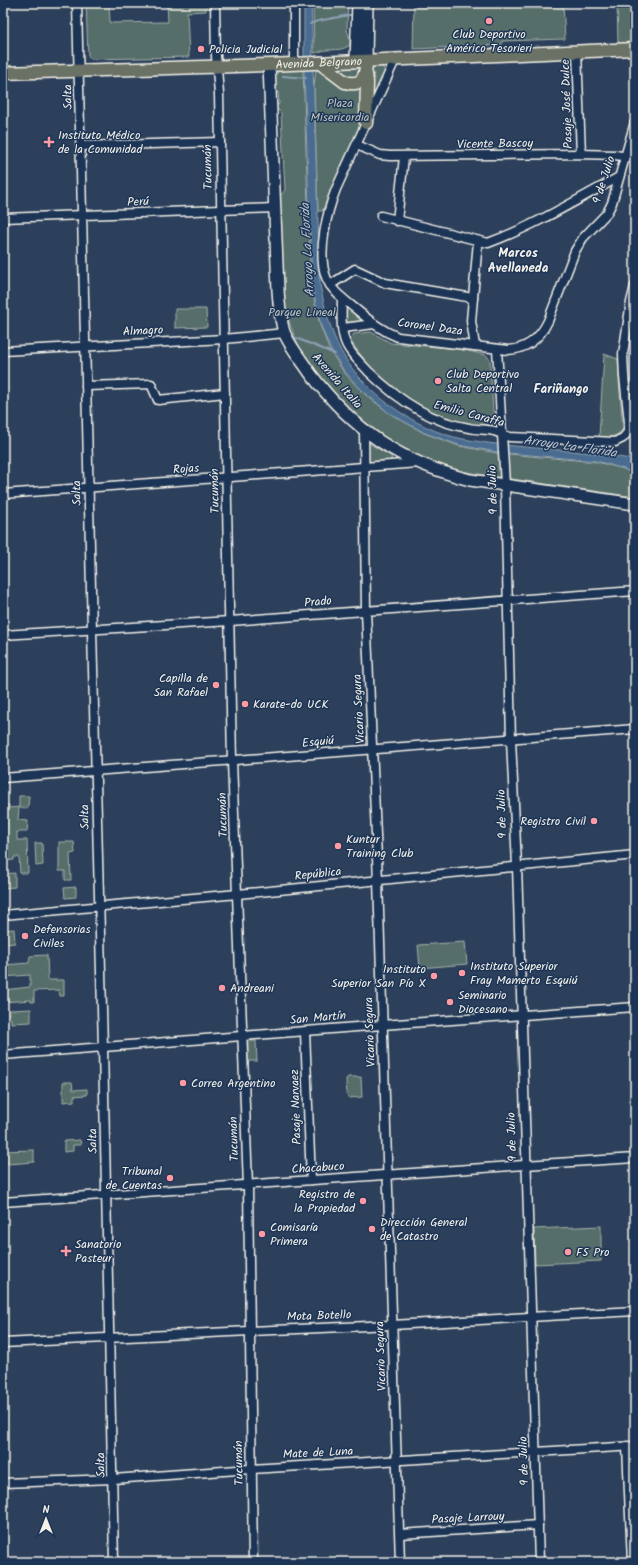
<svg xmlns="http://www.w3.org/2000/svg" width="638" height="1565" font-family="Kalam,sans-serif">
<style>
.green{fill:#576e6a;stroke:#a6b0a9}
.water{fill:#496c90;stroke:#8da1b3}
.lines{fill:none;stroke-linecap:round;stroke-linejoin:round}
.stream{stroke:#8da1b3;stroke-width:2}
.street-casing{stroke:#f4f1e8;stroke-width:11}
.secondary-casing{stroke:#f4f1e8;stroke-width:14}
.primary-casing{stroke:#f4f1e8;stroke-width:15}
.street{stroke:#1d3557;stroke-width:8}
.secondary{stroke:#1d3557;stroke-width:11}
.primary{stroke:#6b7165;stroke-width:12}
.poi-dot{fill:#ff9aa2;stroke:#1d3557;stroke-width:1.5}
.labels{text-anchor:middle;dominant-baseline:central;stroke-width:3;stroke-linejoin:round;paint-order:stroke}
.poi-label{font-size:12px;fill:#f4f1e8;stroke:#1d3557;text-anchor:start}
.street-label{font-size:12px;fill:#f4f1e8;stroke:#1d3557}
.park-label{font-size:12px;fill:#bdc3bc;stroke:#1d3557}
.water-label{font-size:13px;font-style:italic;fill:#b8c2c9;stroke:#1d3557}
.neighbourhood-label{font-size:13px;font-weight:bold;fill:#f4f1e8;stroke:#1d3557}
</style>
<rect width="100%" height="100%" fill="#2c405c"/>
<filter id="ink" filterUnits="userSpaceOnUse"><feTurbulence type="fractalNoise" baseFrequency=".025" numOctaves="2"/><feDisplacementMap in="SourceGraphic" scale="8" xChannelSelector="R" yChannelSelector="G"/><feConvolveMatrix kernelMatrix="1 2 1 2 8 2 1 2 1" color-interpolation-filters="sRGB"/></filter>
<g filter="url(#ink)">
<!-- green -->
<g class="green">
<path d="M86 3H109L110 23 168 22 167 3H206V11L187 12 189 57 91 59 88 56Z"/>
<path d="M313 3H348L347 30 350 39V45C341 51 338 49 327 50 322 50 319 53 314 53Z"/>
<path d="M414 3H563L565 39 502 41V45L413 49Z"/>
<path d="M617 3H635V40L630 43 618 44Z"/>
<path d="M381 66 384 69 385 73 369 108 370 67Z"/>
<path d="M362 67 360 77 351 79 332 69Z"/>
<path d="M303 69 311 286 320 325 329 349 343 371 362 392 389 413 424 433 459 446 497 453 597 462 624 469 635 475V497L478 474C455 470 431 464 411 454 358 426 302 374 287 314 282 297 283 280 282 263 281 240 281 218 280 196L285 190 281 113 276 108V105L279 104 278 92H275V75L280 70Z"/>
<path d="M316 69H322L365 82 362 124 322 211H318L314 86Z"/>
<path d="M346 306 361 318 362 321C358 324 352 324 347 322L345 319Z"/>
<path d="M175 309H206L207 327 175 328Z"/>
<path d="M371 332 391 343 459 349 486 355 490 360 494 427C448 424 405 405 374 371 365 361 357 350 349 339L354 334Z"/>
<path d="M604 354 618 359 619 381 623 429C616 438 610 437 599 437Z"/>
<path d="M370 444 391 456 392 461 390 462 370 463 368 462V445Z"/>
<path d="M19 796H29L28 808H19L18 820 28 821 27 832H17V840H27L28 873H20L19 857H14V860L3 861V834L5 833 7 823H3V805H9V808L19 807Z"/>
<path d="M59 842H74L75 853 70 854 71 880H65V871H59Z"/>
<path d="M35 843H42L43 865 36 866Z"/>
<path d="M15 873V887L3 888V883H5L4 874Z"/>
<path d="M76 887V897L65 898 64 888Z"/>
<path d="M14 929 15 943 5 944 4 930Z"/>
<path d="M465 942 467 964 420 968 418 945Z"/>
<path d="M47 955 48 980H64V996H60L59 990 34 991V1002H31V1000L3 1002V990L30 987V975L3 977V965L29 963 30 956Z"/>
<path d="M31 1009V1022L11 1023V1019L9 1018V1010Z"/>
<path d="M247 1041H256L257 1061H248Z"/>
<path d="M348 1077H361L362 1097 349 1098 347 1096 346 1079Z"/>
<path d="M63 1082H72L73 1090 87 1089V1095L74 1096V1101L63 1102Z"/>
<path d="M80 1140 81 1145H73V1151L64 1152V1141Z"/>
<path d="M34 1150V1162L8 1164 7 1161H3V1151Z"/>
<path d="M601 1226V1261L535 1264 534 1229Z"/>
</g>
<!-- water -->
<g class="water">
<path d="M304 3H311L320 285C324 305 329 325 337 343 357 389 415 430 463 439 520 450 579 448 635 460V474L624 469 597 461 497 452 459 445 425 433 389 413 363 391 344 371 330 348 321 326 312 286 304 72Z"/>
<path d="M635 335V403L632 381Z"/>
</g>
<g class="lines">
<!-- stream -->
<g class="stream">
<path d="M310 24 318 21 355 14"/>
<path d="M283 76 306 78"/>
<path d="M291 336 335 354"/>
</g>
<!-- street casing -->
<g class="street-casing">
<g id="street">
<path d="M77 3 92 631 103 1047 114 1562"/>
<path d="M215 3 216 56 219 94 232 761 248 1186 253 1562"/>
<path d="M294 3V64"/>
<path d="M577 52 581 154"/>
<path d="M395 60 336 189C327 212 317 253 326 277 331 291 346 301 357 310 370 321 382 331 398 337L508 350C528 349 540 338 548 321L575 251 583 238 607 213 612 203 635 122"/>
<path d="M357 145 380 155 390 156 581 154 615 155 635 158"/>
<path d="M81 146 220 142"/>
<path d="M381 216 488 243C534 226 577 200 619 177"/>
<path d="M3 218 275 208"/>
<path d="M397 221 404 157"/>
<path d="M330 285 355 269 385 283 473 298"/>
<path d="M342 298C342 310 340 326 344 338 347 351 360 362 369 372 397 399 430 422 469 428 477 430 486 429 494 431 499 432 504 436 510 437L615 442 623 438 628 432 629 422 624 376 623 354 631 302 635 286"/>
<path d="M343 328 374 324"/>
<path d="M475 346 471 321 478 241"/>
<path d="M497 349 505 485 511 740 517 866 539 1562"/>
<path d="M3 351 224 339 285 333"/>
<path d="M86 386 151 384 158 400 225 393"/>
<path d="M364 430 366 611 378 880 400 1562"/>
<path d="M3 494 418 463"/>
<path d="M3 635 230 621 635 591"/>
<path d="M3 778 635 729"/>
<path d="M3 915 238 894 635 855"/>
<path d="M305 1032 311 1180"/>
<path d="M3 1055 382 1025 635 1007"/>
<path d="M3 1202 525 1165 635 1158"/>
<path d="M3 1343 250 1331 392 1325 635 1311"/>
<path d="M627 1446 632 1562"/>
<path d="M3 1483 113 1479 251 1469 635 1446"/>
<path d="M400 1534 538 1525"/>
</g>
</g>
<!-- secondary casing -->
<g class="secondary-casing">
<g id="secondary">
<path d="M356 62 358 3"/>
<path d="M366 62 367 3"/>
<path d="M269 65 278 290C279 304 280 319 284 332 289 345 302 361 310 373 354 431 400 462 470 480L635 504"/>
</g>
</g>
<!-- primary casing -->
<g class="primary-casing">
<g id="primary">
<path d="M320 63 345 82C363 87 366 76 366 62"/>
<path id="s1" d="M3 73 269 65 635 49"/>
<path d="M366 74 367 82 366 123"/>
</g>
</g>
<!-- street -->
<use href="#street" class="street"/>
<!-- secondary -->
<use href="#secondary" class="secondary"/>
<!-- primary -->
<use href="#primary" class="primary"/>
</g>
</g>
<!-- markers -->
<g class="poi-dot">
<circle cx="489" cy="21" r="4"/>
<circle cx="201" cy="49" r="4"/>
<path d="M47 136h4v4h4v4h-4v4h-4v-4h-4v-4h4z"/>
<circle cx="438" cy="381" r="4"/>
<circle cx="216" cy="685" r="4"/>
<circle cx="245" cy="704" r="4"/>
<circle cx="594" cy="821" r="4"/>
<circle cx="338" cy="846" r="4"/>
<circle cx="25" cy="936" r="4"/>
<circle cx="462" cy="973" r="4"/>
<circle cx="434" cy="976" r="4"/>
<circle cx="222" cy="988" r="4"/>
<circle cx="450" cy="1002" r="4"/>
<circle cx="183" cy="1083" r="4"/>
<circle cx="170" cy="1178" r="4"/>
<circle cx="363" cy="1201" r="4"/>
<circle cx="372" cy="1229" r="4"/>
<circle cx="262" cy="1234" r="4"/>
<path d="M64 1245h4v4h4v4h-4v4h-4v-4h-4v-4h4z"/>
<circle cx="568" cy="1252" r="4"/>
</g>
<g class="labels">
<!-- poi labels -->
<g class="poi-label">
<text x="489" y="34" text-anchor="middle">Club Deportivo<tspan x="489" dy="14">Américo Tesorieri</tspan></text>
<text x="209" y="49">Policia Judicial</text>
<text x="58" y="135">Instituto Médico<tspan x="58" dy="14">de la Comunidad</tspan></text>
<text x="446" y="374">Club Deportivo<tspan x="446" dy="14">Salta Central</tspan></text>
<text x="208" y="678" text-anchor="end">Capilla de<tspan x="208" dy="14">San Rafael</tspan></text>
<text x="253" y="704">Karate-do UCK</text>
<text x="586" y="821" text-anchor="end">Registro Civil</text>
<text x="346" y="839">Kuntur<tspan x="346" dy="14">Training Club</tspan></text>
<text x="33" y="929">Defensorias<tspan x="33" dy="14">Civiles</tspan></text>
<text x="470" y="966">Instituto Superior<tspan x="470" dy="14">Fray Mamerto Esquiú</tspan></text>
<text x="426" y="969" text-anchor="end">Instituto<tspan x="426" dy="14">Superior San Pío X</tspan></text>
<text x="230" y="988">Andreani</text>
<text x="458" y="995">Seminario<tspan x="458" dy="14">Diocesano</tspan></text>
<text x="191" y="1083">Correo Argentino</text>
<text x="162" y="1171" text-anchor="end">Tribunal<tspan x="162" dy="14">de Cuentas</tspan></text>
<text x="355" y="1194" text-anchor="end">Registro de<tspan x="355" dy="14">la Propiedad</tspan></text>
<text x="380" y="1222">Dirección General<tspan x="380" dy="14">de Catastro</tspan></text>
<text x="270" y="1227">Comisaría<tspan x="270" dy="14">Primera</tspan></text>
<text x="75" y="1244">Sanatorio<tspan x="75" dy="14">Pasteur</tspan></text>
<text x="576" y="1252">F5 Pro</text>
</g>
<!-- street labels -->
<g class="street-label">
<text stroke="none"><textPath href="#s1" startOffset="316">Avenida Belgrano</textPath></text>
<text transform="translate(68 97) rotate(-91)">Salta</text>
<text transform="translate(567 104) rotate(-92)">Pasaje José Dulce</text>
<text transform="translate(495 144) rotate(-1)">Vicente Bascoy</text>
<text transform="translate(208 167) rotate(-91)">Tucumán</text>
<text transform="translate(604 180) rotate(-72)">9 de Julio</text>
<text transform="translate(138 202) rotate(-2)">Perú</text>
<text transform="translate(430 327) rotate(8)">Coronel Daza</text>
<text transform="translate(143 331) rotate(-3)">Almagro</text>
<text transform="translate(337 381) rotate(49)">Avenida Italia</text>
<text transform="translate(469 414) rotate(15)">Emilio Caraffa</text>
<text transform="translate(186 469) rotate(-4)">Rojas</text>
<text transform="translate(493 490) rotate(-92)">9 de Julio</text>
<text transform="translate(215 491) rotate(-91)">Tucumán</text>
<text transform="translate(77 493) rotate(-91)">Salta</text>
<text transform="translate(318 602) rotate(-5)">Prado</text>
<text transform="translate(359 709) rotate(-93)">Vicario Segura</text>
<text transform="translate(318 742) rotate(-5)">Esquiú</text>
<text transform="translate(502 814) rotate(-92)">9 de Julio</text>
<text transform="translate(223 815) rotate(-92)">Tucumán</text>
<text transform="translate(85 817) rotate(-91)">Salta</text>
<text transform="translate(318 874) rotate(-6)">República</text>
<text transform="translate(318 1018) rotate(-5)">San Martín</text>
<text transform="translate(370 1032) rotate(-92)">Vicario Segura</text>
<text transform="translate(296 1107) rotate(-92)">Pasaje Narvaez</text>
<text transform="translate(512 1137) rotate(-92)">9 de Julio</text>
<text transform="translate(234 1139) rotate(-92)">Tucumán</text>
<text transform="translate(93 1141) rotate(-91)">Salta</text>
<text transform="translate(318 1168) rotate(-4)">Chacabuco</text>
<text transform="translate(319 1316) rotate(-2)">Mota Botello</text>
<text transform="translate(381 1356) rotate(-92)">Vicario Segura</text>
<text transform="translate(318 1453) rotate(-3)">Mate de Luna</text>
<text transform="translate(524 1461) rotate(-92)">9 de Julio</text>
<text transform="translate(239 1463) rotate(-91)">Tucumán</text>
<text transform="translate(101 1465) rotate(-91)">Salta</text>
<text transform="translate(468 1518) rotate(-3)">Pasaje Larrouy</text>
</g>
<!-- park labels -->
<g class="park-label">
<text x="340" y="103">Plaza<tspan x="340" dy="14">Misericordia</tspan></text>
<text x="302" y="312">Parque Lineal</text>
</g>
<!-- water labels -->
<g class="water-label">
<text transform="translate(308 250) rotate(-93)">Arroyo La Florida</text>
<text transform="translate(570 447) rotate(8)">Arroyo La Florida</text>
</g>
<!-- neighbourhood labels -->
<g class="neighbourhood-label">
<text x="518" y="253">Marcos<tspan x="518" dy="15">Avellaneda</tspan></text>
<text x="561" y="389">Fariñango</text>
</g>
</g>
<!-- margin -->
<rect width="638" height="1565" fill="none" stroke="#1d3557" stroke-width="16"/>
<rect x="8" y="8" width="622" height="1549" fill="none" stroke="#f4f1e8" stroke-width="1.5" filter="url(#ink)"/>
<!-- north arrow -->
<g transform="translate(46 1519)" stroke="#1d3557" stroke-width="3" paint-order="stroke">
<path d="M0-3L7 15L0 10L-7 15Z" fill="#f4f1e8"/>
<text y="-6" font-size="11" font-weight="bold" text-anchor="middle" fill="#f4f1e8">N</text>
</g>
</svg>
